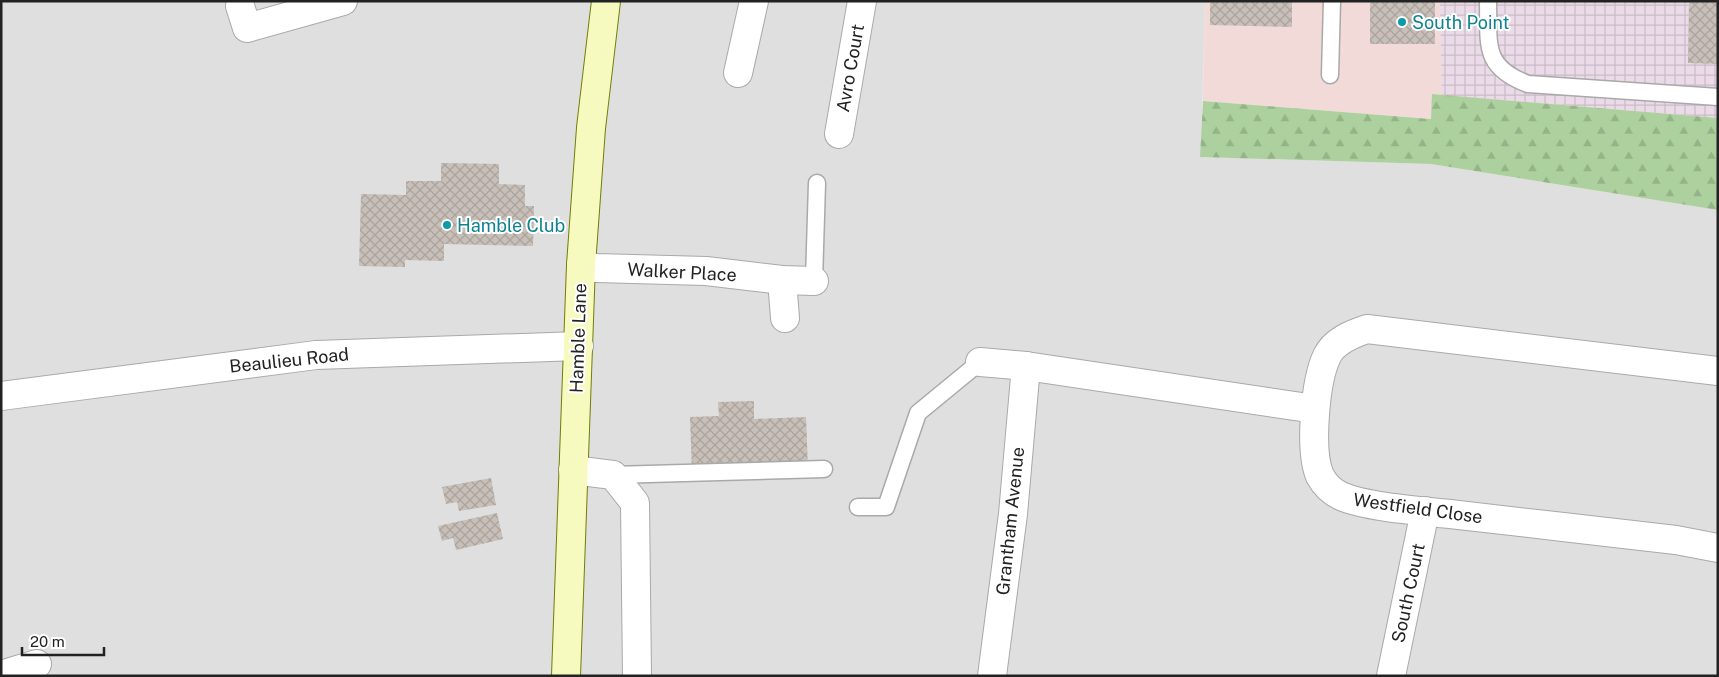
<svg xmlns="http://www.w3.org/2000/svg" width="1719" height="677" font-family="'Public Sans',sans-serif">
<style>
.residential{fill:#e0dfdf}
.commercial{fill:#f2dad9}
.industrial{fill:url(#industrial-grid)}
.forest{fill:url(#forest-firs)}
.building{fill:url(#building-cross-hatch)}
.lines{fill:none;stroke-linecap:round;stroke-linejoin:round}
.service-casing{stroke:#a9a9a9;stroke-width:19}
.minor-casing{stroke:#a9a9a9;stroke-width:30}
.secondary-casing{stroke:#707d05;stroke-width:30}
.service{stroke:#fff;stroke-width:16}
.minor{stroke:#fff;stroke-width:28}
.secondary{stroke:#f7fabf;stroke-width:28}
.culture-dot{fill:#0f9aa8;stroke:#fff;stroke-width:2}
.labels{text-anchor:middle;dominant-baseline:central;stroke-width:4;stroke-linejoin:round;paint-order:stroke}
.culture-label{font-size:18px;fill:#0d838f;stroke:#fff;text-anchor:start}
.street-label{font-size:18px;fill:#222;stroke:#fff}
</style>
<defs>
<pattern id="industrial-grid" width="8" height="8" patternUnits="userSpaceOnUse" patternTransform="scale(1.25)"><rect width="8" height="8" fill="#ebdbe8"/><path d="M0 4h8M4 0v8" fill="none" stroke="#c9bcc7"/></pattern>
<pattern id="forest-firs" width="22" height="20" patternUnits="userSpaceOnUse" patternTransform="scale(1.25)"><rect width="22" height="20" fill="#add19e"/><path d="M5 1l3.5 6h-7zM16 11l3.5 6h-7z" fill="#95b388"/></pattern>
<pattern id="building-cross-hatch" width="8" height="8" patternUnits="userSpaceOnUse" patternTransform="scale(1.25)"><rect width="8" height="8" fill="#c7bfb8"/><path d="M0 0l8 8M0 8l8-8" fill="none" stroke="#aba49e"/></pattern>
</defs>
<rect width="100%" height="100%" fill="#f2efe9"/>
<!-- residential -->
<path class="residential" d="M1 1H1205L1201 157 1431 164 1718 210V676H1Z"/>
<!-- commercial -->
<path class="commercial" d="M1205 1H1718V118L1442 95 1432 94V119L1203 101Z"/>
<!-- industrial -->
<path class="industrial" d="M1440 1H1718V118L1442 95Z"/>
<!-- forest -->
<path class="forest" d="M1432 94 1718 118V210L1431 164 1200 157 1203 101 1431 119Z"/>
<!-- building -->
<g class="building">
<path d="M1210 1H1292V27L1210 25Z"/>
<rect x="1370" y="1" width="65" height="43"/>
<path d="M1689 1H1718V64L1688 63Z"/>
<path d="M441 163 499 164V184L525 185V206H534L533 246 444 244V261L405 260V267L359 266 361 194 406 195V181H441Z"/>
<path d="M754 401V419L806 417 808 469 692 473 690 417 719 416 718 402Z"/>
<path d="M491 478 496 505 459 511 457 502 446 504 442 487Z"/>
<path d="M497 513 503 539 456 550 453 538 442 541 438 526Z"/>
</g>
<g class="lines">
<!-- service casing -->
<g class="service-casing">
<g id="service">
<path d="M1488 1C1489 44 1482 67 1528 84L1718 97"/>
<path d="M1330 75 1332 1"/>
<path d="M814 281 817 183"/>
<path d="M613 475 824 469"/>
<path d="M858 507H886L918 413 980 362"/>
</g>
</g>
<!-- minor casing -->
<g class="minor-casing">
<g id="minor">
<path d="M240 6 247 28 343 1"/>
<path d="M738 73 754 1"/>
<path d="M839 134 862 1"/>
<path d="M581 265 596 268 706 271 782 280 814 281"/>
<path d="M782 280 785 318"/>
<path d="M980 362 1026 366"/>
<path d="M1718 371 1367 329C1352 334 1334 341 1327 356 1315 381 1309 451 1320 476 1325 485 1332 492 1341 496 1366 507 1421 511 1450 514 1525 523 1601 531 1676 540L1718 548"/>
<path d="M1 396 316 355 579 346"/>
<path d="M573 470 613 475 635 503 637 676"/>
<path d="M1 675 37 664"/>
<path d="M992 676 1013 514 1026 366 1315 409"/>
<path d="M1391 676 1425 511"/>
</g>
</g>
<!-- secondary casing -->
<g class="secondary-casing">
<path id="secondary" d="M566 676 581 265 591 128 606 1"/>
</g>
<!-- service -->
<use href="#service" class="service"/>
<!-- minor -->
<use href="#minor" class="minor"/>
<!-- secondary -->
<use href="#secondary" class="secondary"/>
</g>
<!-- markers -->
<g class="culture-dot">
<circle cx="1402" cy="22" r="5"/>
<circle cx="447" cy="225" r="5"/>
</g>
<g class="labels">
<!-- culture labels -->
<g class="culture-label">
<text x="1412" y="22">South Point</text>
<text x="457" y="225">Hamble Club</text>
</g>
<!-- street labels -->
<g class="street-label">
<text transform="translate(850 68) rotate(-80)">Avro Court</text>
<text transform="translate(682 272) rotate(3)">Walker Place</text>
<text transform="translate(578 338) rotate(-88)">Hamble Lane</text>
<text transform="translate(289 360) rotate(-6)">Beaulieu Road</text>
<text transform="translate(1418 508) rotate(8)">Westfield Close</text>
<text transform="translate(1010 521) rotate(-84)">Grantham Avenue</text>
<text transform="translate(1408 593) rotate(-78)">South Court</text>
</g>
</g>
<!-- border -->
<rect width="1719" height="677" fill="none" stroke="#222222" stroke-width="5"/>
<!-- scale -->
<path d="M22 647v8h82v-8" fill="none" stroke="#222222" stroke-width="2.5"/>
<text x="30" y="647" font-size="15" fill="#222222" stroke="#ffffff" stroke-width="4" paint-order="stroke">20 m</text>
</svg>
